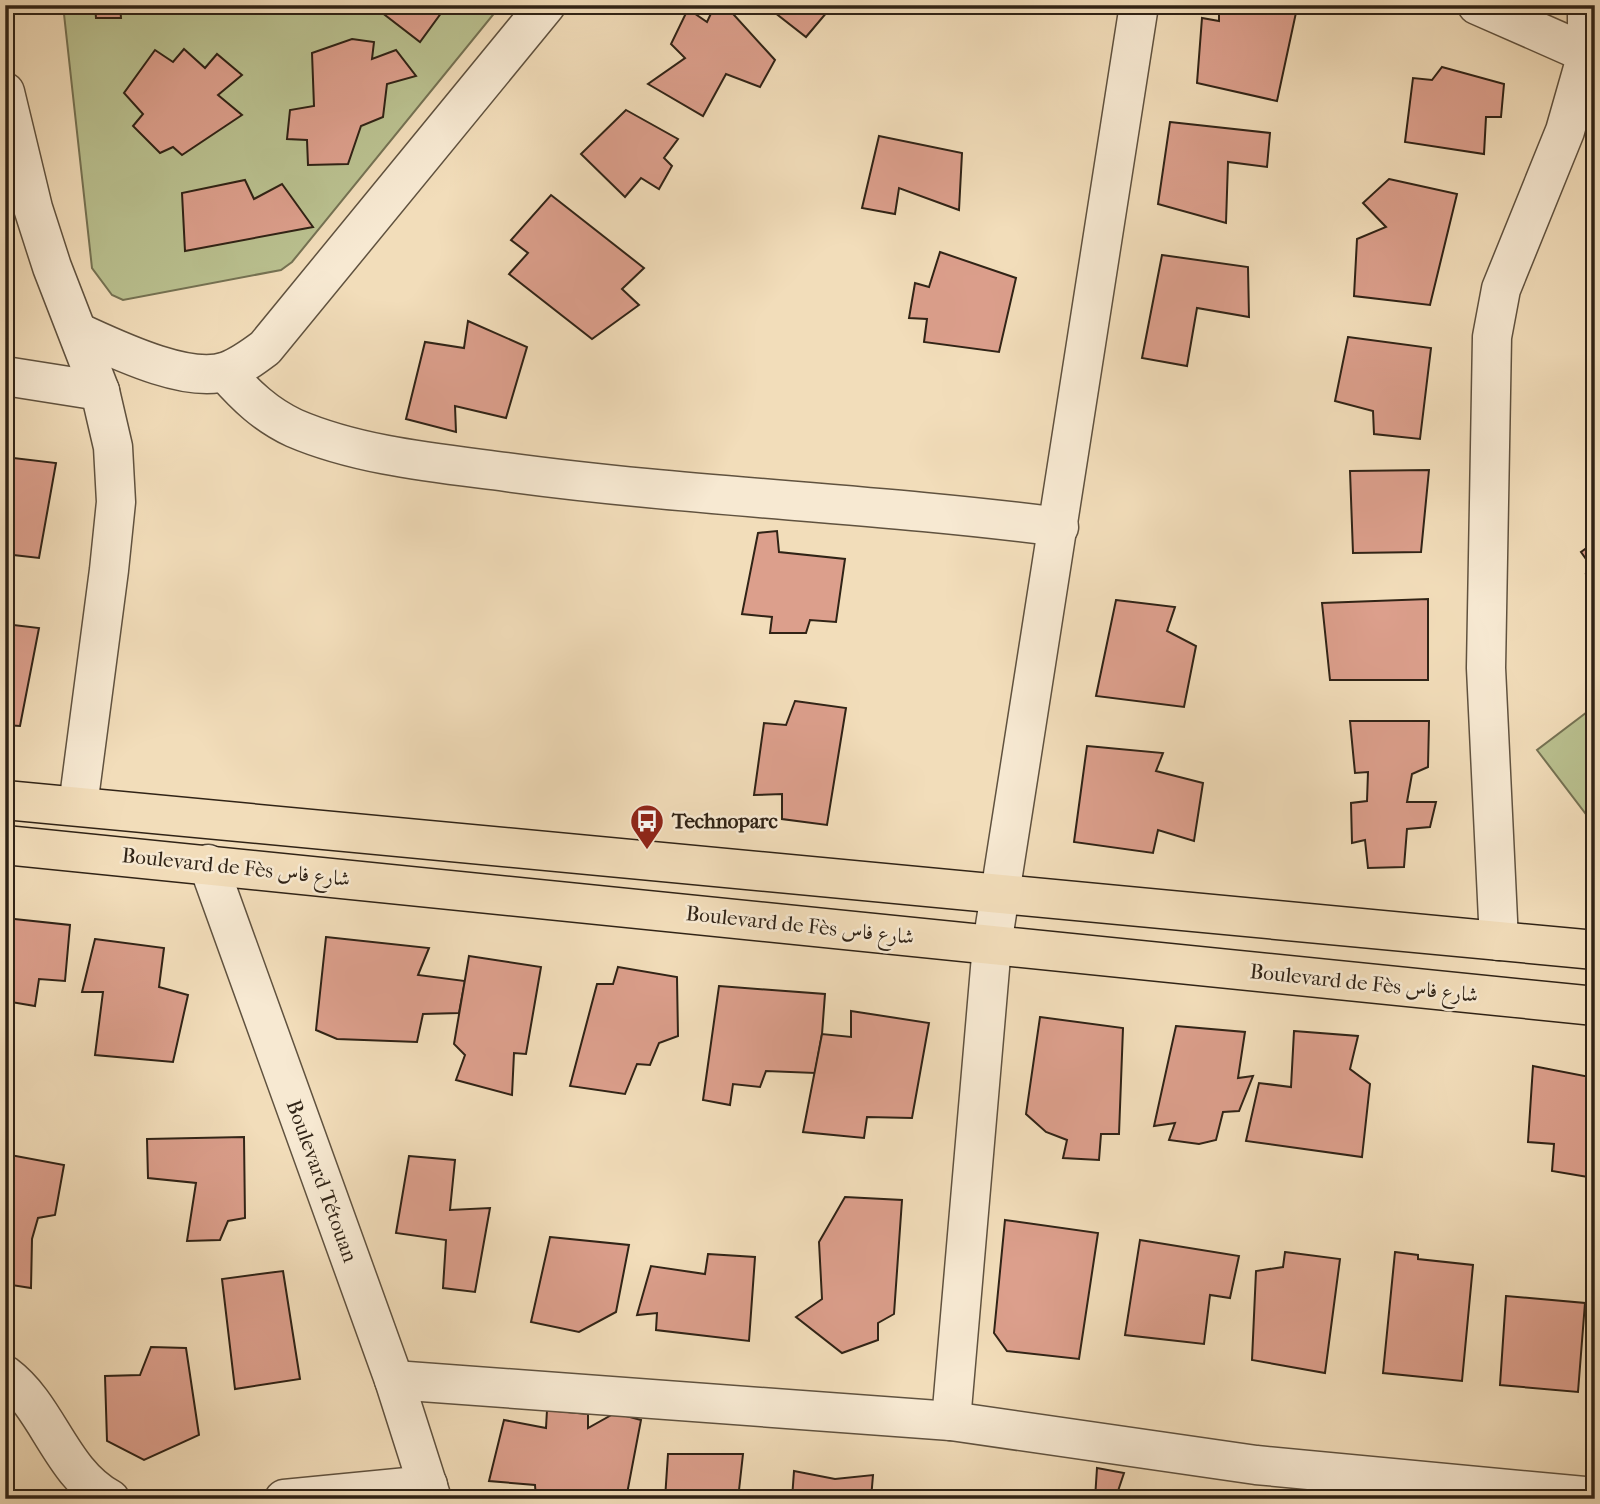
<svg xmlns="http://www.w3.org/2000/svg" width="1600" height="1504" font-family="'IM FELL French Canon',Amiri,serif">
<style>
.green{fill:#bac190;stroke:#757253;stroke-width:2}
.building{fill:#dc9f8c;stroke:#302316;stroke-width:2}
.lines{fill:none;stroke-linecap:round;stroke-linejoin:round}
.minor-casing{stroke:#60523f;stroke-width:41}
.major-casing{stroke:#302316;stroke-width:41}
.minor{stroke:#f7e9d2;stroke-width:38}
.major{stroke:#f2ddba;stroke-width:38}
.labels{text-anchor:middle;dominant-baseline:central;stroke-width:5;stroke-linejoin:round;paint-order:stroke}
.poi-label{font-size:21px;font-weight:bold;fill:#302316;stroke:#f7e9d2;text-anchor:start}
.street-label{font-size:21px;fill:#302316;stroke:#f7e9d2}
</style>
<rect width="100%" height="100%" fill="#f2ddba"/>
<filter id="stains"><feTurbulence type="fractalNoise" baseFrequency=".00286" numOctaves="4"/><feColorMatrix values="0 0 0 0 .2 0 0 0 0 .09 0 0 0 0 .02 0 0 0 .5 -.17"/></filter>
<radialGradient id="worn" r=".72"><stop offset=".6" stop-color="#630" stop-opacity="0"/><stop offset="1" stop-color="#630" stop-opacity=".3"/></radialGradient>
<!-- green -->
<g class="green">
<path d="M63 5H501L292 262 281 270 123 300 112 295 92 268Z"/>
<path d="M1595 706V826L1537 750Z"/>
</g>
<!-- building -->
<g class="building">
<path d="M95 5H120L121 18H96Z"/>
<path d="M372 5H447L420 42Z"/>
<path d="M715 5H725L775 60 760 87 726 74 703 116 648 84 685 58 671 44 688 9 707 22Z"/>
<path d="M765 5H833L806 37Z"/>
<path d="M1219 5 1297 8 1277 101 1197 83 1202 18 1219 21Z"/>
<path d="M352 39 374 42 372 59 396 50 416 76 387 84 383 117 361 126 348 164 308 165 307 140 287 139 290 110 314 106 312 53Z"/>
<path d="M184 49 205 68 217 54 242 75 218 95 242 115 182 155 173 147 160 153 133 126 143 114 124 93 155 50 173 62Z"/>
<path d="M1442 67 1504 84 1501 117H1486L1484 154 1405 142 1413 78 1432 80Z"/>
<path d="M626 110 678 139 664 158 672 166 659 189 641 178 625 197 581 154Z"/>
<path d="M1170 122 1270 133 1267 167 1228 162 1226 223 1158 204Z"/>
<path d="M879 136 962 153 959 210 899 188 895 214 862 208Z"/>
<path d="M1389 179 1457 194 1430 305 1354 296 1357 239 1386 227 1363 203Z"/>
<path d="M245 180 254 199 282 184 313 227 185 251 182 193Z"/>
<path d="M551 195 644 268 622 289 639 305 592 339 509 274 528 253 511 240Z"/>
<path d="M940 252 1016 278 999 352 924 342 927 319 909 318 915 283 929 287Z"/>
<path d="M1162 255 1248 267 1249 317 1197 308 1187 366 1142 358Z"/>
<path d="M468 321 527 347 506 418 455 406 456 432 406 419 425 342 464 348Z"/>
<path d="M1348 337 1431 348 1420 439 1374 434 1373 411 1335 401Z"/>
<path d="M5 457 56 463 39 558 5 554Z"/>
<path d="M1429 470 1421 552 1353 553 1350 471Z"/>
<path d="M777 531 779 552 845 559 836 622 810 620 806 633H770L772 617 742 614 758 533Z"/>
<path d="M1595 542V586L1586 574 1593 569 1581 552Z"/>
<path d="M1428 599V680H1330L1322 603Z"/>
<path d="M1116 600 1175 607 1167 631 1196 646 1184 707 1096 696Z"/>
<path d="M5 624 39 628 20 726 5 725Z"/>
<path d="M795 701 846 708 827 825 782 819V794L754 795 764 723 786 725Z"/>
<path d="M1350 721H1429L1428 767 1412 774 1407 802H1436L1430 827 1407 829 1404 867 1368 868 1365 840 1352 843 1351 803 1367 801 1368 772 1355 773Z"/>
<path d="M1087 746 1163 753 1156 771 1203 783 1194 841 1158 830 1153 853 1074 842Z"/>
<path d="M5 918 70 925 65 981 39 979 35 1006 5 1001Z"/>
<path d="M326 937 429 948 418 975 465 981 459 1013 423 1014 417 1042 337 1039 316 1030Z"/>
<path d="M95 939 164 948 159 987 188 995 173 1062 95 1055 103 992H82Z"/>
<path d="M469 956 541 967 526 1054 514 1053 512 1095 456 1080 465 1055 454 1044Z"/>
<path d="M618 967 677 977 678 1036 659 1043 650 1065 637 1064 625 1094 570 1086 597 984H613Z"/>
<path d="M719 986 825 994 822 1034 815 1073 766 1071 760 1087 733 1084 730 1105 703 1100Z"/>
<path d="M851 1011 929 1023 912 1118 867 1117 864 1138 803 1132 822 1034 851 1037Z"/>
<path d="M1040 1017 1123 1028 1119 1134H1101L1099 1160 1063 1158 1067 1140 1046 1132 1026 1114Z"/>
<path d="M1176 1026 1245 1032 1238 1078 1253 1076 1239 1111 1223 1112 1216 1140 1199 1144 1169 1140 1175 1123 1154 1126Z"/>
<path d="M1294 1031 1358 1036 1350 1069 1370 1084 1362 1157 1246 1141 1259 1083 1291 1087Z"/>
<path d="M1533 1066 1595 1078 1594 1178 1552 1171 1554 1144 1528 1142Z"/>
<path d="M244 1137 245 1218 228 1221 220 1240 187 1241 196 1183 148 1178 147 1139Z"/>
<path d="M5 1154 64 1165 55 1215 38 1218 32 1239 31 1288 5 1284Z"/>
<path d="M409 1156 455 1160 450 1210 490 1208 475 1292 443 1288 446 1240 396 1233Z"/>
<path d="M845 1197 902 1200 894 1314 878 1323V1340L842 1353 796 1317 822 1299 819 1242Z"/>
<path d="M1005 1220 1098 1233 1079 1359 1007 1351 994 1333Z"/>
<path d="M550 1237 629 1245 616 1312 579 1332 531 1322Z"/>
<path d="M1140 1240 1239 1256 1230 1298 1210 1295 1204 1344 1125 1335Z"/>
<path d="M1285 1252 1340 1259 1325 1373 1252 1360 1256 1271 1283 1267Z"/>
<path d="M1395 1252 1418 1255V1259L1473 1265 1462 1381 1383 1373Z"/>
<path d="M708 1254 755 1257 749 1341 656 1330 657 1313 637 1315 651 1266 705 1274Z"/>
<path d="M283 1271 300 1379 235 1389 222 1279Z"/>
<path d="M1506 1296 1585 1303 1578 1392 1500 1385Z"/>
<path d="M151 1347 186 1348 199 1435 144 1460 107 1441 105 1376 140 1375Z"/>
<path d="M547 1410 588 1414V1428L615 1413 641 1420 626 1499H536L535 1485 489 1481 504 1420 546 1428Z"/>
<path d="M668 1454H743L738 1499H665Z"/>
<path d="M1097 1468 1124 1473 1117 1494 1190 1499H1095Z"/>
<path d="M794 1471 835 1479 873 1475 871 1499H792Z"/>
</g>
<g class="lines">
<!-- minor casing -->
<g class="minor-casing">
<g id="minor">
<path d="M1477 5 1595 57"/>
<path d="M5 92 33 208 52 267 100 391 113 447 116 502 109 570 78 806"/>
<path d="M80 333C115 349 189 385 227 371 241 366 253 357 265 348L546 5"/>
<path d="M225 372C246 396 266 415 294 428 359 456 437 463 506 472 690 497 875 503 1059 527"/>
<path d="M5 376 100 391"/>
<path d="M208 864 394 1380 432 1499"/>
<path d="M1499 941 1486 668 1492 337 1501 289 1565 131 1587 54V5"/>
<path d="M5 1375C49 1408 60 1472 110 1499"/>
<path d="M394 1380 951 1421 1256 1465 1595 1497"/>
<path d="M951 1421 992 945 1139 5"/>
<path d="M284 1499 428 1485"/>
</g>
</g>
<!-- major casing -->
<g class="major-casing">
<g id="major">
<path d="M5 800 1595 950"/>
<path d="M5 845 1595 1006"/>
</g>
</g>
<!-- minor -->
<use href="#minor" class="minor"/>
<!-- major -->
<use href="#major" class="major"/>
</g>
<!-- icons -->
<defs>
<g id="bus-pin" transform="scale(1.75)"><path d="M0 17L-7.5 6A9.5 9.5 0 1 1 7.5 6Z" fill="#8f2418" stroke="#f7e9d2"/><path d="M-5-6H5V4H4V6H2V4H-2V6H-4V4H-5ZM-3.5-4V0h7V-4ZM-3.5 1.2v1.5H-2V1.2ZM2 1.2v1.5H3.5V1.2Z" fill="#fff"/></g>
</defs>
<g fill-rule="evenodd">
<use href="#bus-pin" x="647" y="821"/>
</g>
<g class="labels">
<!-- poi labels -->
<g class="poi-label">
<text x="672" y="821">Technoparc</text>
</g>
<!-- street labels -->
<g class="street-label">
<text transform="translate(236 867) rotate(6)">Boulevard de Fès شارع فاس</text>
<text transform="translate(800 925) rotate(6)">Boulevard de Fès شارع فاس</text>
<text transform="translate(1364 983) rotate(6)">Boulevard de Fès شارع فاس</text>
<text transform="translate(322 1181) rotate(70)">Boulevard Tétouan</text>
</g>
</g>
<!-- margin -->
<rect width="1600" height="1504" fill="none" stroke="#f2ddba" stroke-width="28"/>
<rect x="7" y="7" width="1586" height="1490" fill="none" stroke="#302316" stroke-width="3.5"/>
<rect x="14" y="14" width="1572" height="1476" fill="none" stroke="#302316" stroke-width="2"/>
<rect width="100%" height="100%" filter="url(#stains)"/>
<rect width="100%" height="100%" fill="url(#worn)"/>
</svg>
